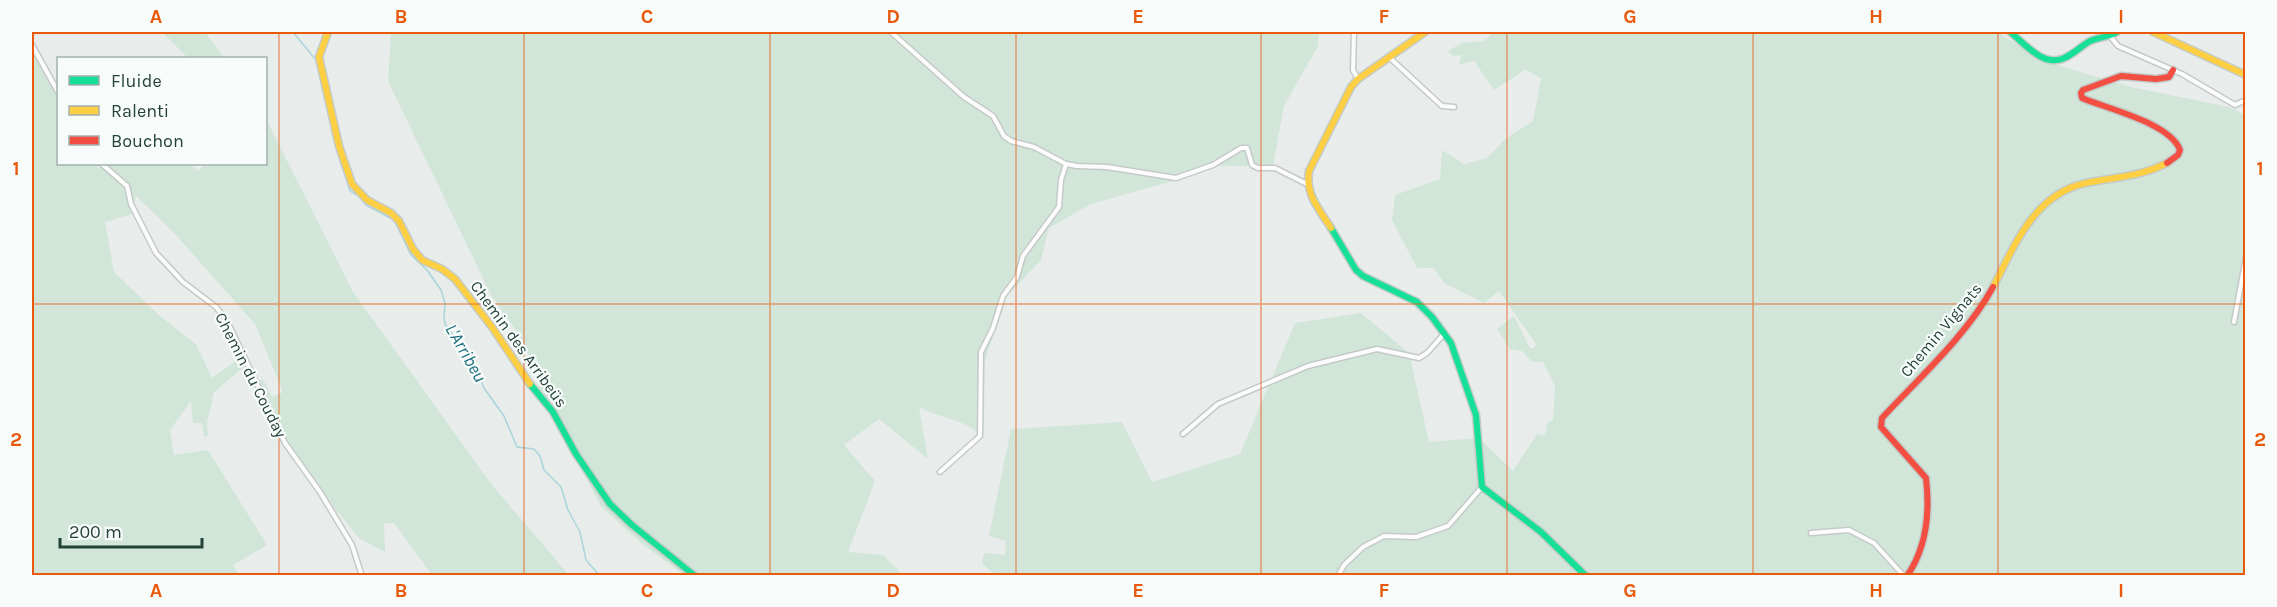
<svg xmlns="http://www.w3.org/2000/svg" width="2277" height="607" font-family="Karla,sans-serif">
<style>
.green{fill:#d1e6d8}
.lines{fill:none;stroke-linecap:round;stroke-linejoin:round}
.stream{stroke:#a9d4db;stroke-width:1.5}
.street-casing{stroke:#c5cac8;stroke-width:7}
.fast-casing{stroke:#c3cbc8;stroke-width:9}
.slow-casing{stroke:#c3cbc8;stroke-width:9}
.jam-casing{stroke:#c3cbc8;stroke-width:9}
.street{stroke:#fcfcfc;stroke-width:4}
.fast{stroke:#16e098;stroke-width:6}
.slow{stroke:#ffcf43;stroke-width:6}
.jam{stroke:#f24e42;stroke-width:6}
.grid{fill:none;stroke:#e8590c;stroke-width:1.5;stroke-opacity:0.55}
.labels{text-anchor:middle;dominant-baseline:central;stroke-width:4.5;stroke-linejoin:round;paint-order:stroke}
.street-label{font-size:16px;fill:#24423a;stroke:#f7fbf9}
.water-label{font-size:18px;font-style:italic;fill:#1c6f80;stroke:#f7fbf9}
.neatline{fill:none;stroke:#e8590c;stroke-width:2}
.grid-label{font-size:20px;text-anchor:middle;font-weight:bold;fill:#e8590c}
</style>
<rect width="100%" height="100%" fill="#e8edeb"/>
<!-- green -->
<g class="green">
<path d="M162 32H205L224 58H188Z"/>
<path d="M391 32H1319L1318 46 1284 106 1273 166H1211L1183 178 1091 204 1049 228 1041 260 1007 296 985 360 984 429 977 432C960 418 938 418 919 407L928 459 879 419 844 445 875 481 848 552 883 555 903 575H684L641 543 601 506 541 395 524 342 491 295 388 81Z"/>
<path d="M1493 32H1998L2041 60 2131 87 2229 107 2245 115V575L996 576 982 563 984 553 1005 555 1006 541 989 536 1011 429 1122 422 1152 482 1240 454 1295 323 1361 313 1409 353 1429 442 1479 438 1513 471 1537 434 1545 436 1547 423 1553 420 1555 385 1543 362H1532L1522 351 1510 349 1497 329 1514 316 1530 348H1534L1536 344 1499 291 1484 303 1444 283 1434 268H1417L1392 220 1395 195 1440 179 1442 150 1464 164 1487 158 1505 139 1533 121 1541 78 1525 70 1494 90 1474 61 1458 65 1462 55 1453 56 1448 51 1462 43 1485 41Z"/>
<path d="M32 44 58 97V164H96L99 169 102 164H190L198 171 205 164H266V119L353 292 492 485 569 575H432L394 523H384L385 552 360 539 317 487 291 449 253 383 263 379 272 397 283 392 255 324 175 234 136 196 132 214 105 222 114 272 160 316 196 344 212 378 245 354 250 362 214 392 207 422 208 436 204 437 202 423H193L191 401 170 430 174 455 208 450 267 545 233 565 239 575H32Z"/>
</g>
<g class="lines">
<!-- stream -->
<path class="stream" d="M293 32 316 60 337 151 350 191 359 196 366 205 394 220 411 255 427 270 441 290 445 303 444 318 445 324 474 363 484 388 504 416 517 447 534 449 540 456 544 470 561 487 568 510 580 532 586 560 600 576"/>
<!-- street casing -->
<g class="street-casing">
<g id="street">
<path d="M891 32 964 97 993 116 1004 136 1011 141 1034 147 1066 164 1077 166 1107 167 1176 178 1213 165 1241 148H1247L1252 165 1258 168H1275L1307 184"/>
<path d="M1354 32 1353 70 1358 79"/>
<path d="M2110 36 2118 46 2182 74 2235 105 2246 100"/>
<path d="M32 45 58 92"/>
<path d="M1390 58 1442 106 1454 107"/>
<path d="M102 164 127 186 131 204 156 253 183 282 216 307 227 321 285 443 320 492 352 545 362 576"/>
<path d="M2234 322 2246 257"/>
<path d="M1183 434 1218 404 1308 366 1377 349 1419 358 1427 353 1444 334"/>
<path d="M940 472 980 436 981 352 993 328 1003 296 1017 277 1023 256 1059 207 1061 180 1066 164"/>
<path d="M1811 533 1849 530 1874 543 1904 576"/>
<path d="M1338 576 1344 565 1363 547 1384 536 1416 537 1448 526 1482 487"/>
</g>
</g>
<!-- fast casing -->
<g class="fast-casing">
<g id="fast">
<path d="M2010 32C2024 43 2042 66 2062 59 2073 55 2081 46 2090 41 2099 37 2109 37 2117 32"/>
<path d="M1331 228 1356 270 1363 276 1417 302 1432 317 1451 343 1476 415 1482 487 1541 532 1586 576"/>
<path d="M530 384 553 412 576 454 610 504 632 525 695 576"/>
</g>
</g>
<!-- slow casing -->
<g class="slow-casing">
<g id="slow">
<path d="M328 32 319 57 339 146 352 184 367 200 391 213 399 221 413 249 422 260 442 269 455 279 492 327 530 384"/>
<path d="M2153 32 2246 75"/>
<path d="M1331 228C1319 209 1305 194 1309 171L1351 87 1358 79 1425 32"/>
<path d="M1993 287C2015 245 2034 194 2086 183 2116 177 2139 177 2167 163"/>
</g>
</g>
<!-- jam casing -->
<g class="jam-casing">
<g id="jam">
<path d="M2167 163 2178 155 2180 150C2170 123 2108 109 2082 98L2081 93 2083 90 2121 76 2156 79 2169 77 2173 70"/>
<path d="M1907 576C1927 547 1930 512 1926 478L1881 427 1882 418C1919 378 1967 335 1993 287"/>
</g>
</g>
<!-- street -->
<use href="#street" class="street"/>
<!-- fast -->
<use href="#fast" class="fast"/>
<!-- slow -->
<use href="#slow" class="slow"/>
<!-- jam -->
<use href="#jam" class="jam"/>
</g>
<!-- grid -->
<path class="grid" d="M279 32V576M524 32V576M770 32V576M1016 32V576M1261 32V576M1507 32V576M1753 32V576M1998 32V576M32 304H2246"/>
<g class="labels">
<!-- street labels -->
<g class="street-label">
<text transform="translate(1941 330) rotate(-50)">Chemin Vignats</text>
<text transform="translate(519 344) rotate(54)">Chemin des Arribeüs</text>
<text transform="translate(251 375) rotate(63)">Chemin du Couday</text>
</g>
<!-- water labels -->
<g class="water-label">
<text transform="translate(466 353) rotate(60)">L'Arribeu</text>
</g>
</g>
<!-- border -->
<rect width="2277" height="607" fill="none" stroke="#f7fbf9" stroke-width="66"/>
<!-- legend -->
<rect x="57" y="57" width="210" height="108" fill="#f7fbf9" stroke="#a3b1ad" stroke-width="1.5"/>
<rect x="69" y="76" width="30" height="9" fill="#16e098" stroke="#a3b1ad" stroke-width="1.5"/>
<text x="111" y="87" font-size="18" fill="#24423a">Fluide</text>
<rect x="69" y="106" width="30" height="9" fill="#ffcf43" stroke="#a3b1ad" stroke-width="1.5"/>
<text x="111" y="117" font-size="18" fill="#24423a">Ralenti</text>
<rect x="69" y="136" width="30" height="9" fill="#f24e42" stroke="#a3b1ad" stroke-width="1.5"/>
<text x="111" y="147" font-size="18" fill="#24423a">Bouchon</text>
<!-- scale -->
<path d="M60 538v9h142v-9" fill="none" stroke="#24423a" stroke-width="3"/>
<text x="69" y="538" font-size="18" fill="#24423a" stroke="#f7fbf9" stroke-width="4.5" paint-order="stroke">200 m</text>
<rect x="33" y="33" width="2211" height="541" class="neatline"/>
<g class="grid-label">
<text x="156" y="23">A</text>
<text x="401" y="23">B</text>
<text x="647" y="23">C</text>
<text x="893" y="23">D</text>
<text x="1138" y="23">E</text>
<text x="1384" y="23">F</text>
<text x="1630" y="23">G</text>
<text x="1876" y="23">H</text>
<text x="2121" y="23">I</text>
<text x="16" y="175">1</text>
<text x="2260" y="175">1</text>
<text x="16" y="446">2</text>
<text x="2260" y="446">2</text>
<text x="156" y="597">A</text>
<text x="401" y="597">B</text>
<text x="647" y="597">C</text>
<text x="893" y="597">D</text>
<text x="1138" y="597">E</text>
<text x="1384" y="597">F</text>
<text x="1630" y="597">G</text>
<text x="1876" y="597">H</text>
<text x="2121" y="597">I</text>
</g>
</svg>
